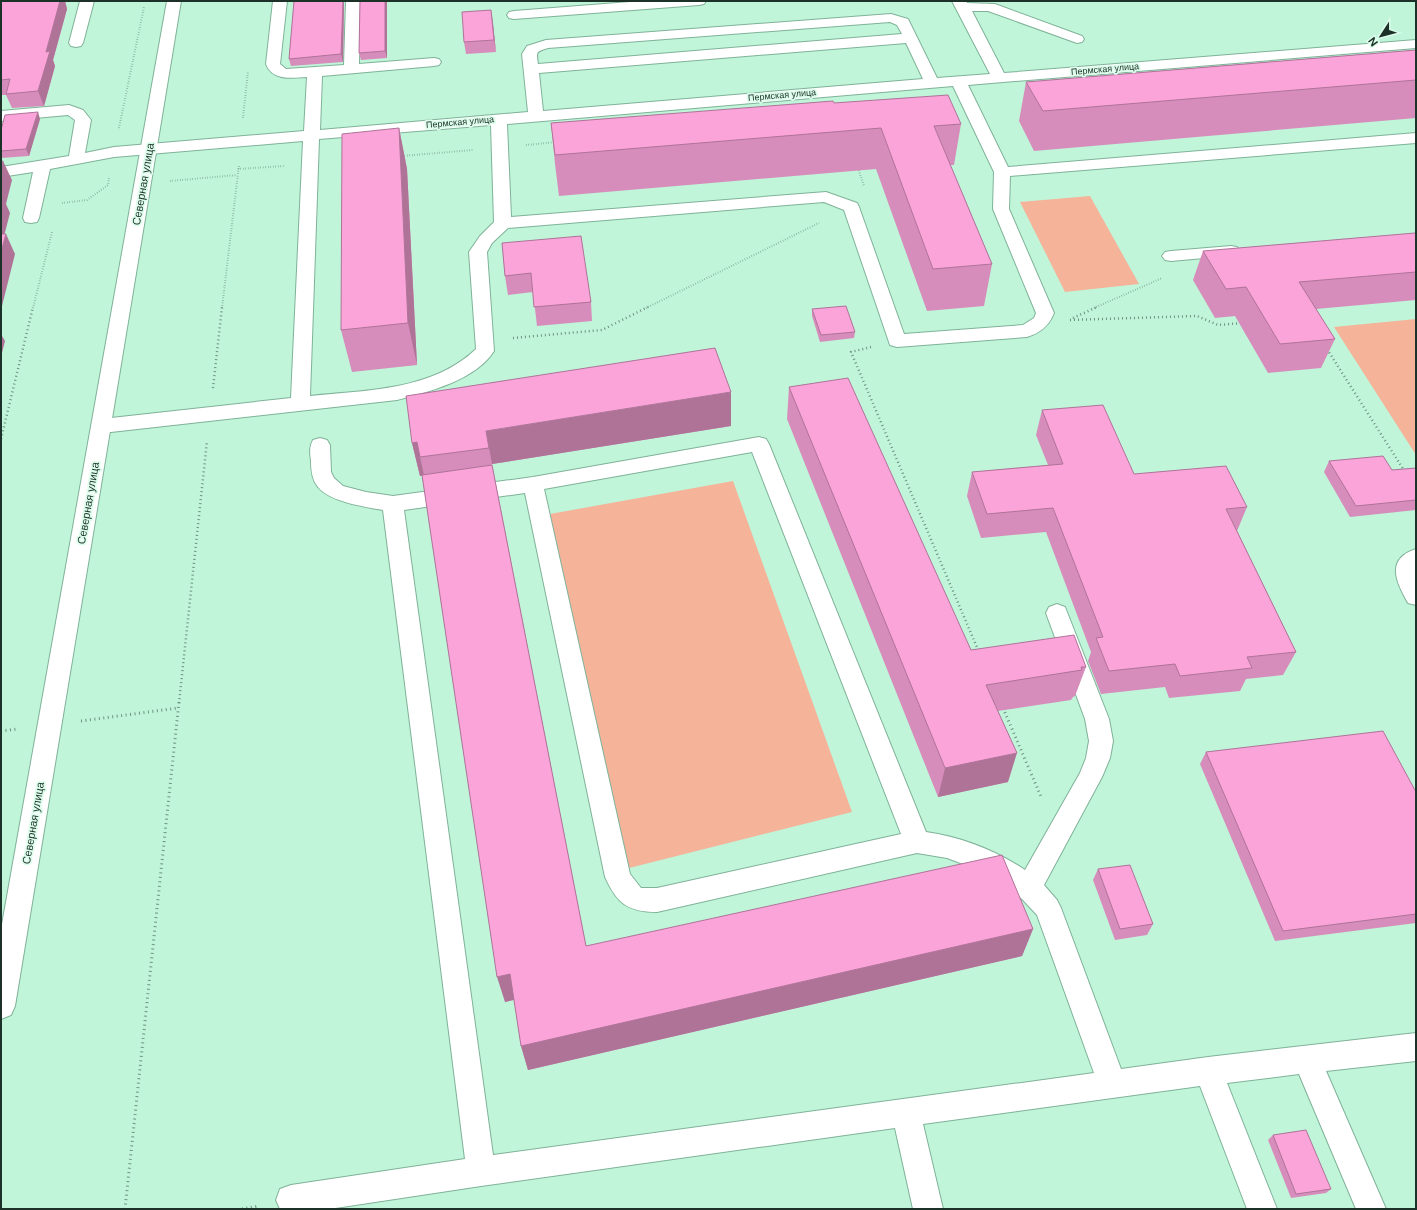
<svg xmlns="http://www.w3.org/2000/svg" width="1417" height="1210" font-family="'DM Sans',sans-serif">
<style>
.green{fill:#f5b399}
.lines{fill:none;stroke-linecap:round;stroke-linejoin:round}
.minor-casing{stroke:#7fb298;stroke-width:2}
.major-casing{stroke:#7fb298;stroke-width:2}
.path-far2{stroke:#6e9380;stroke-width:2;stroke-dasharray:0.5 2;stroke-linecap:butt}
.path-far1{stroke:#6e9380;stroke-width:2.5;stroke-dasharray:1 3;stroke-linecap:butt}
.path{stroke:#6e9380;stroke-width:3;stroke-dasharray:1 3.5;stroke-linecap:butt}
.minor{fill:#fff;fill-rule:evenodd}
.major{fill:#fff;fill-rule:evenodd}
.wall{fill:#d78dbb}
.shaded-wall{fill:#af7398}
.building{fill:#faa4d9;stroke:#af7398}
.labels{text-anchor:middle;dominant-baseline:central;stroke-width:3.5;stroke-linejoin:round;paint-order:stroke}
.far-street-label{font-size:9px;fill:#1c3127;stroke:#ddfdec}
.street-label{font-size:11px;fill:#1c3127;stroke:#ddfdec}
</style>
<rect width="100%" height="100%" fill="#c0f5da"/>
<!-- green -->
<g class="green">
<path d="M1090 196 1139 284 1065 292 1020 202Z"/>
<path d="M1416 319V455L1334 327Z"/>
<path d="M733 481 852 812 629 868 550 514Z"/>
</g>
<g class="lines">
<!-- minor casing -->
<g class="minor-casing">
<g id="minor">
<path d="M80 1H94L83 43 81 46 76 47 71 46 69 43Z"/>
<path d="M273 1H287L280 64 286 69 344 65 346 1H360L359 64 434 58 439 59 441 62 439 65 434 66 322 76 320 130 528 112 522 54 527 46 546 40 891 14 908 19 937 78 990 74 952 1H966L967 3 995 4 1082 36 1084 39 1082 42 1077 43 988 11H972L1004 73 1416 40V48L968 85 1008 167 1416 133V143L1010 176 1009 209 1054 313C1049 326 1040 333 1027 337L897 347 890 345 844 210 824 202 508 228 492 243 487 252 494 351C476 380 428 392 397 400L102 433 95 431 92 426 95 421 102 419 291 398 303 141 114 157 50 169 39 218 37 222 31 223 25 222 23 218 33 172 1 177V167L69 156 75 120 68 115 1 121V111L69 105 83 110 91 120 85 153 114 147 304 131 307 77C292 78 272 81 266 64ZM890 22 897 25 902 34 538 64C536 51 536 52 548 48ZM906 43 923 79 543 111 539 73ZM953 86 994 172 993 209 1036 313 1034 318 1023 325 904 334 859 207 857 203 826 192 511 217 507 124ZM491 125 494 222 480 236 469 252 476 349C432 391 366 390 310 396L319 139Z"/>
<path d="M643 1H706L704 4 699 5 514 19 509 18 507 15 509 12 514 11Z"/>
<path d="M1231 246 1237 247 1240 251 1237 255 1171 261 1165 260 1162 256 1165 252 1171 251Z"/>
<path d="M759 437 766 439 769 444 926 832C961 837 995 850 1025 870L1080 773 1086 758 1089 741 1085 719 1046 613 1049 607 1057 604 1065 607 1109 719 1113 741 1110 758 1102 777 1044 885 1057 900 1061 908 1121 1069 1208 1057 1416 1033V1061L1326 1071 1386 1209H1356L1299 1074 1227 1083 1277 1209H1247L1200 1086 923 1124 943 1209H913L895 1128 481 1186 329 1209H280L276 1200 280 1189 291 1185 465 1159 383 510C365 507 330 502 318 487 312 480 311 470 311 461 310 453 309 447 313 440L320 438 327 440 330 445 331 472 334 478 343 486 366 492 393 496 533 477ZM752 452 901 834 657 888H641L630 874 544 489ZM525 493 605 877C617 903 627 912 657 912L917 853 947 858 982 871 1008 887 1022 899 1037 915 1094 1073 493 1155 404 510Z"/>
<path d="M1416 549V605L1408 603C1396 582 1385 559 1416 549Z"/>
</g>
</g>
<!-- major casing -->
<g class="major-casing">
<path id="major" d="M167 1H181L15 1006 11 1015 1 1019V930Z"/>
</g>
<!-- path-far2 -->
<g class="path-far2">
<path d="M243 118 248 71"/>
<path d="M119 128 144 7"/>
<path d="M526 145 555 142"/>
<path d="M402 156 473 150"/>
<path d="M858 168 864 186"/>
<path d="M238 169 284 166"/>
<path d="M170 181 237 175"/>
<path d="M62 203 87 200 108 185 109 178"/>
<path d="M33 308 52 232"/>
<path d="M222 308 239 165"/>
<path d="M646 308 819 223"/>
<path d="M1094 308 1162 278"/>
</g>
<!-- path-far1 -->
<g class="path-far1">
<path d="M1073 318 1097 307"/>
<path d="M1070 320 1197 316 1218 325 1243 323"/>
<path d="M513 338 602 330 648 307"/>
<path d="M871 347 851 352 979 652"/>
<path d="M1327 349 1405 472"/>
<path d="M213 388 222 307"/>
<path d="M1 439 33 307"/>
<path d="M179 703 207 441"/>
</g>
<!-- path -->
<g class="path">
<path d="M1003 708 1042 799"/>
<path d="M81 721 178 708"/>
<path d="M1 731 18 729"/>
<path d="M125 1209 179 702"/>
<path d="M242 1209 259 1206"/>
</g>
<!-- minor -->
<use href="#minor" class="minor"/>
<!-- major -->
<use href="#major" class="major"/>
</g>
<!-- wall -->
<g class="wall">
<path d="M1 1H65L67 9 53 60 55 66 44 106 12 108 6 95H1Z"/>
<path d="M294 1H344L343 62 291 66 289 59Z"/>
<path d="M360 1H387V58L361 60 359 53Z"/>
<path d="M491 10 496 52 466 54 464 42Z"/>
<path d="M1416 50V118L1034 151 1019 121 1026 82Z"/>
<path d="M834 103 961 124 954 165H950L992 264 984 306 927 311 876 169 559 196 555 164 551 123Z"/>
<path d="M40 119 29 156 1 158V130Z"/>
<path d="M399 128 407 169 417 365 352 372 341 330Z"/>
<path d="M1416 234V300L1316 309 1335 339 1321 368 1268 373 1235 316 1215 318 1193 280 1203 251Z"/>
<path d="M502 243 591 302 592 321 537 326 533 292 508 295 505 276Z"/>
<path d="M812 309 855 332 854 338 820 342 812 316Z"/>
<path d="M789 387 971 650 1086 667 1075 696 1073 697 1071 700 998 711 1008 782 938 797 787 419Z"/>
<path d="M1042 410 1134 474 1247 507 1237 531 1296 652 1283 675 1246 679 1240 691 1169 698 1165 687 1101 694 1088 661 1091 652 1046 532 981 538 967 496 972 472 1048 465 1036 435Z"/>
<path d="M731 426 492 464 586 946 1033 929 1022 956 528 1070 521 1046 514 1000 505 1002 422 476H420L412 443Z"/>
<path d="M1329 461 1392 470 1416 468V510L1350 517 1324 472Z"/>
<path d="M1206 752 1416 792V923L1275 941 1200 764Z"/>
<path d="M1098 869 1153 924 1147 935 1115 940 1093 880Z"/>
<path d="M1273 1135 1331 1189 1326 1193 1291 1198 1268 1140Z"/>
</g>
<!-- shaded-wall -->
<g class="shaded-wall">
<path d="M60 1H65L67 9 53 60 55 66 44 106 38 91 46 52Z"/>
<path d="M343 1H344L343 62 341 54Z"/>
<path d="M385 1H387V58L385 51Z"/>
<path d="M491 10 493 23 496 52 494 40Z"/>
<path d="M38 112 40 119 29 156 26 149Z"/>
<path d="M399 128 407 169 417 365 408 323Z"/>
<path d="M3 161 12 180 6 204 10 213 1 248V169Z"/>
<path d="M6 234 15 254 1 310V252Z"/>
<path d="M1 334 5 341 1 357Z"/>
<path d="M731 392V426L492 464 486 431Z"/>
<path d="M417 442 420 457 424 475 420 476 412 443Z"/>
<path d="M1017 753 1008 782 938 797 945 768Z"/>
<path d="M1033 929 1022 956 528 1070 521 1046Z"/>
<path d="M510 974 517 999 505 1002 497 977Z"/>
</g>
<!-- building -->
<g class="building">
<path d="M1 1H60L46 52 50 51 38 91 6 94 10 79 1 80Z"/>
<path d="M294 1H343L341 54 289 59Z"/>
<path d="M360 1H385V51L359 53Z"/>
<path d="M491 10 494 40 464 42 462 12Z"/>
<path d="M1416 50V80L1043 111 1026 82Z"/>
<path d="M948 95 961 124 934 126 992 264 933 269 881 128 555 155 551 123 833 101 834 103Z"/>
<path d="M38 112 26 149 1 151V130L5 115Z"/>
<path d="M399 128 408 323 341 330 342 134Z"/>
<path d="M1 161H3L1 169Z"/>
<path d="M1415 233 1416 234V272L1299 282 1335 339 1280 344 1246 287 1226 289 1203 251Z"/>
<path d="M1 234H6L1 252Z"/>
<path d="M581 236 591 302 534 307 531 273 505 276 502 243Z"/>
<path d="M846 306 855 332 821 335 812 309Z"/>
<path d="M715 348 731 392 486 431 489 448 420 457 417 442 412 443 406 396Z"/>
<path d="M848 378 971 650 1074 635 1086 667H1081L1082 670 986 685 1017 753 945 768 789 387Z"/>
<path d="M1103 405 1134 474 1226 466 1247 507 1226 509 1296 652 1247 657 1252 668 1180 676 1175 664 1109 671 1096 638 1103 637 1053 508 987 514 972 472 1063 464 1042 410Z"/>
<path d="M1383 456 1392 470 1416 468V500L1356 506 1329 461Z"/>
<path d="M492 465 586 946 1002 855 1033 929 521 1046 510 974 497 977 422 475Z"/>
<path d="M1383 731 1416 792V914L1283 931 1206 752Z"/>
<path d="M1130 865 1153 924 1120 929 1098 869Z"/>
<path d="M1306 1130 1331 1189 1296 1194 1273 1135Z"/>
</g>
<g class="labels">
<!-- far-street labels -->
<g class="far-street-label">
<text transform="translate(1105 69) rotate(-5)">Пермская улица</text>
<text transform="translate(782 95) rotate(-5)">Пермская улица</text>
<text transform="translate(460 122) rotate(-5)">Пермская улица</text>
</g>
<!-- street labels -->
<g class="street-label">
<text transform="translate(143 184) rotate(-80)">Северная улица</text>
<text transform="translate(88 503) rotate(-80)">Северная улица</text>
<text transform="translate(33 823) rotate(-80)">Северная улица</text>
</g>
</g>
<!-- border -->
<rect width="1417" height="1210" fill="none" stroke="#1c3127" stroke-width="4"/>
<!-- north arrow -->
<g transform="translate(1381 36) rotate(234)" stroke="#ddfdec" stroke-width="3" paint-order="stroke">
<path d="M0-3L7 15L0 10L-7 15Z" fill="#1c3127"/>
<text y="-6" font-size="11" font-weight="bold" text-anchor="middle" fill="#1c3127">N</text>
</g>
</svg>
